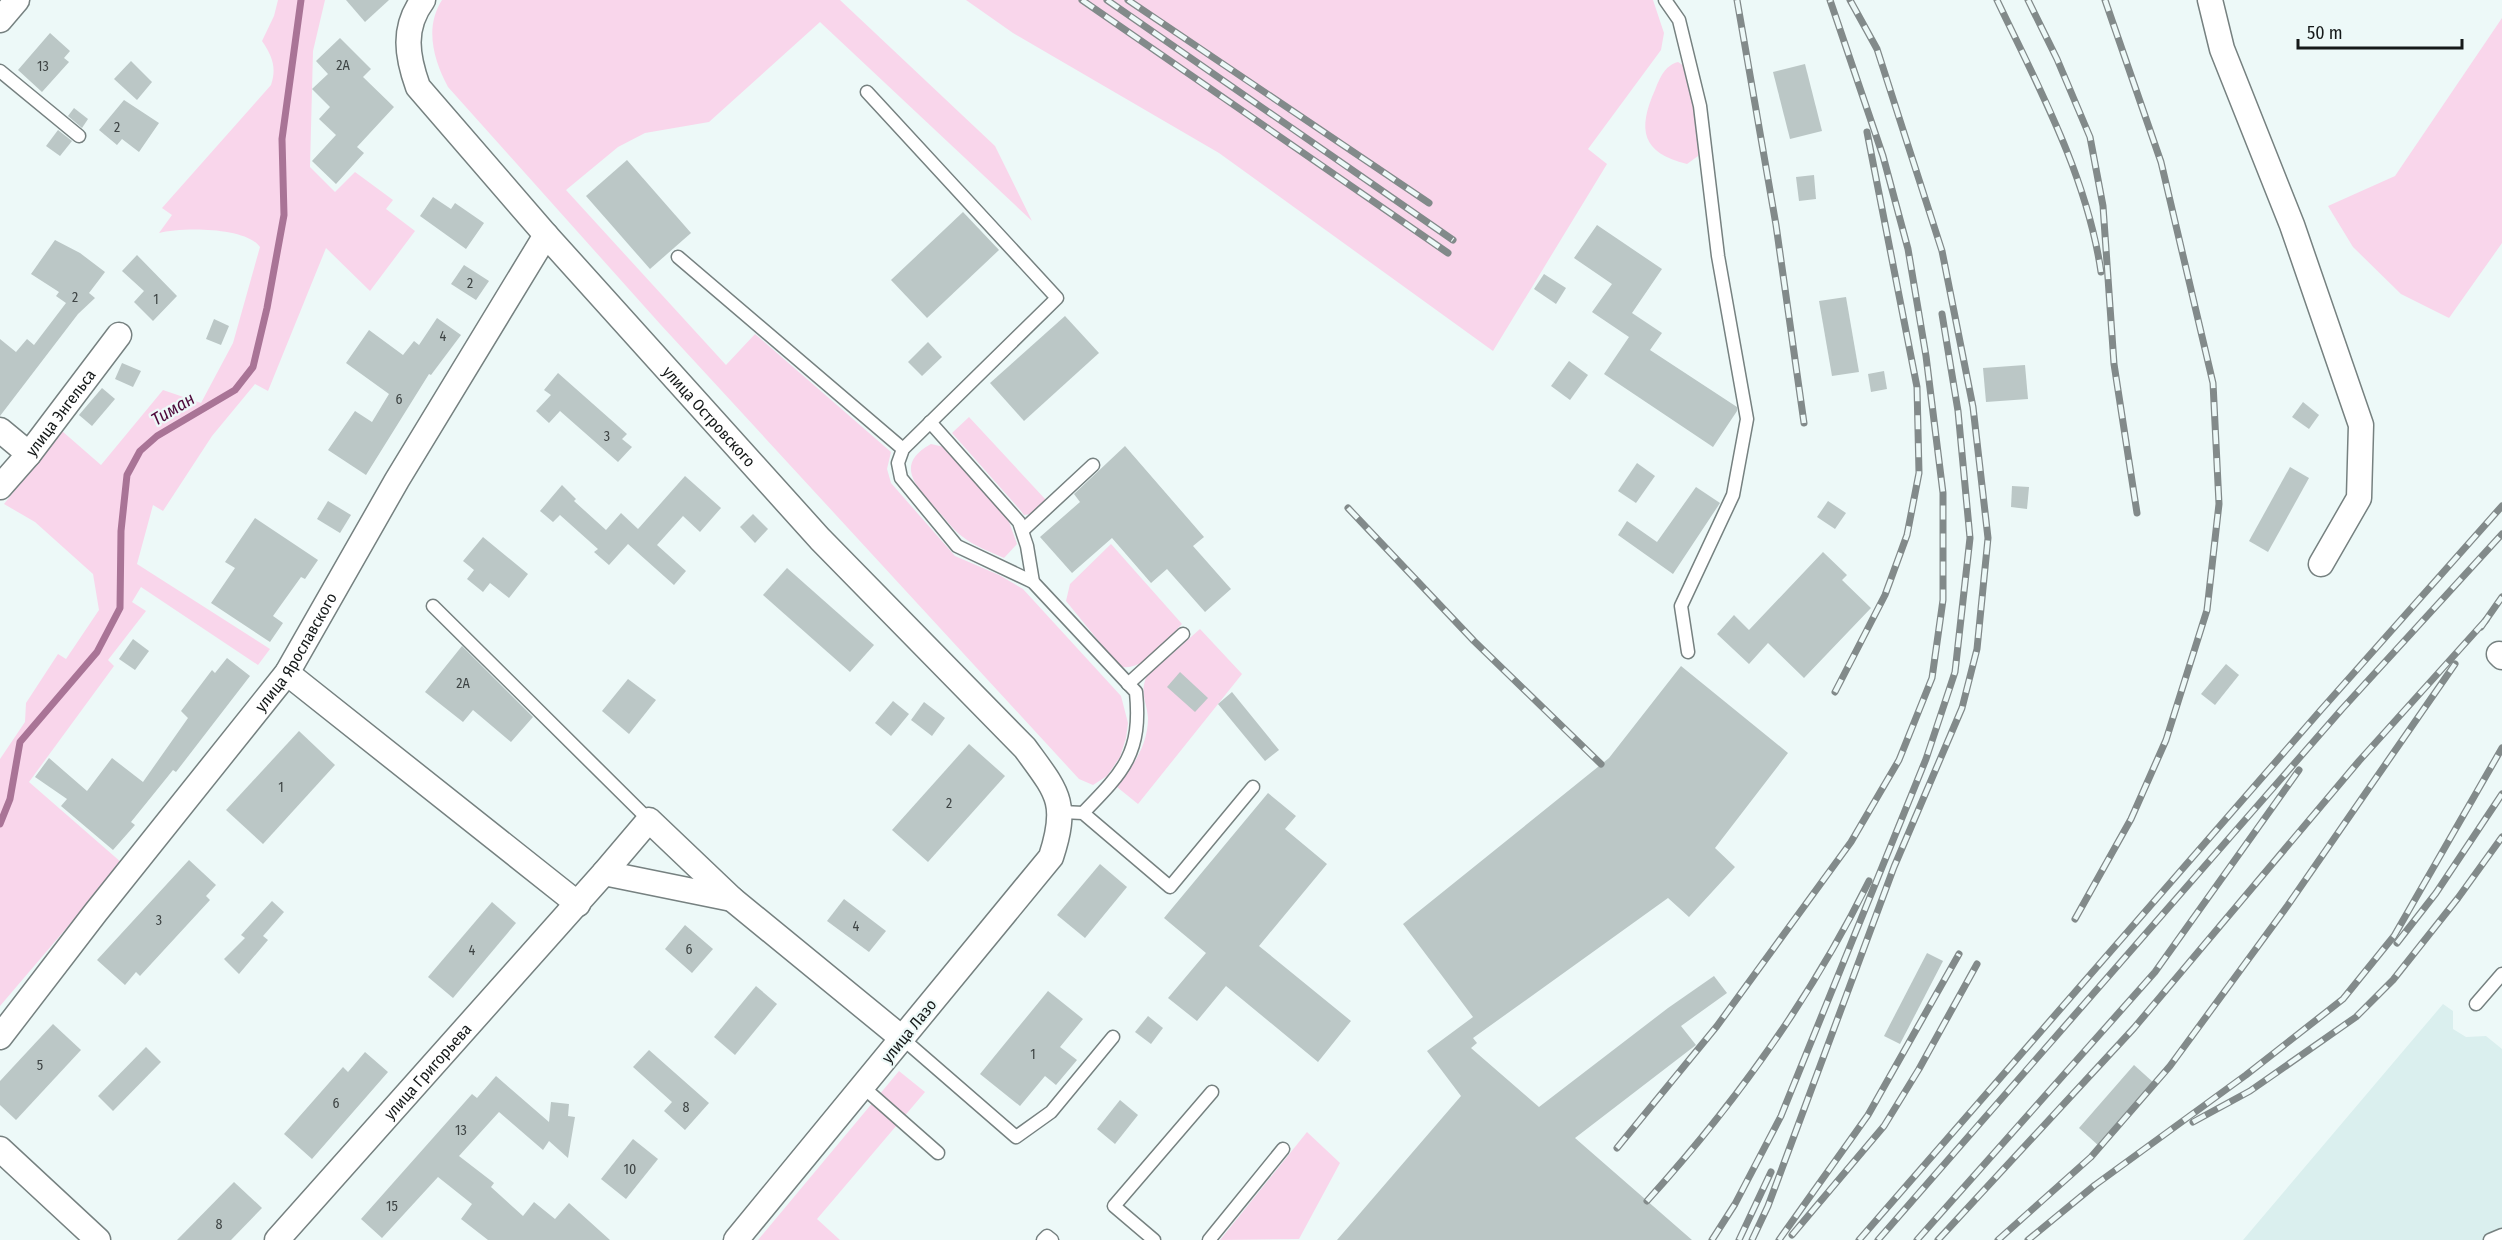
<svg xmlns="http://www.w3.org/2000/svg" width="2502" height="1240" font-family="'Fira Sans Condensed',sans-serif">
<style>
.built{fill:#daefee}
.green{fill:#f9d6eb}
.lines{fill:none;stroke-linecap:round;stroke-linejoin:round}
.stream{stroke:#a97496;stroke-width:7}
.building{fill:#bbc7c6}
.service-casing{stroke:#768180;stroke-width:15}
.minor-casing{stroke:#768180;stroke-width:27}
.service{stroke:#fff;stroke-width:12}
.minor{stroke:#fff;stroke-width:24}
.rail-casing{stroke:#828a8a;stroke-width:7}
.rail{stroke:#edf9f8;stroke-width:4.5;stroke-dasharray:14;stroke-linecap:butt}
.labels{text-anchor:middle;dominant-baseline:central;stroke-width:4.5;stroke-linejoin:round;paint-order:stroke}
.number-label{font-size:14px;fill:#3e4444}
.street-label{font-size:16px;fill:#151919;stroke:#edf9f8}
.water-label{font-size:18px;font-style:italic;fill:#4d093a;stroke:#edf9f8}
</style>
<rect width="100%" height="100%" fill="#edf9f8"/>
<!-- built -->
<path class="built" d="M2443 1004 2453 1011V1029L2466 1037 2486 1036 2502 1049V1240H2243Z"/>
<!-- green -->
<g class="green">
<path d="M278 0H325L313 51 310 167 335 192 355 172 393 200 386 209 415 231 370 291 326 248 268 391 255 384 212 436 163 511 153 505 137 564 270 649 258 665 141 587 132 602 146 611 108 660 114 666 29 782 122 863 0 1006V759L25 722 26 703 58 654 66 659 99 610 93 574 35 522 4 504 62 431 101 465 163 390 201 403 233 343 260 247C246 227 182 227 159 233L172 215 162 208 271 85C277 67 272 56 262 41L274 16Z"/>
<path d="M442 0H840L995 146 1032 221 820 22 709 122 645 133 618 147 566 190 726 365 755 334 891 452 887 469 891 483 955 556 999 575 1023 589 1121 696 1128 723 1126 738 1120 757 1107 776 1093 785 1079 779 661 325 448 87C434 61 424 28 442 0Z"/>
<path d="M966 0H1653L1664 33 1661 50 1588 149 1607 164 1493 351 1219 153 1013 33Z"/>
<path d="M2502 18V243L2449 318 2401 294 2353 247 2328 206 2395 176Z"/>
<path d="M1678 62 1686 67C1694 95 1705 128 1698 156L1687 164C1642 153 1637 130 1655 90 1660 78 1664 66 1678 62Z"/>
<path d="M969 417 1046 500 1031 514 1024 515 1021 511 952 433Z"/>
<path d="M931 444 944 447 1008 519 1017 544 1004 558C991 552 974 546 963 537 953 530 945 518 937 510 917 487 893 465 931 444Z"/>
<path d="M1111 544 1182 624C1167 639 1143 674 1119 666L1066 601 1070 584Z"/>
<path d="M1200 629 1242 674 1138 804 1117 787C1133 766 1148 745 1148 718 1147 702 1139 692 1147 676Z"/>
<path d="M899 1071 925 1092 817 1219 840 1240H758Z"/>
<path d="M1307 1132 1340 1163 1299 1239 1220 1240Z"/>
</g>
<g class="lines">
<!-- stream -->
<path class="stream" d="M0 824 10 799 20 742 97 652 120 608 121 531 127 475 140 451 157 436 235 390 253 367 267 308 284 215 282 139 301 0"/>
</g>
<!-- building -->
<g class="building">
<path d="M346 0H389L365 22Z"/>
<path d="M50 33 70 51 64 58 69 62 42 92 18 70Z"/>
<path d="M340 38 371 69 363 77 394 107 357 147 364 153 336 184 312 161 336 135 319 119 330 107 312 89 328 74 316 61Z"/>
<path d="M131 61 152 82 137 100 114 79Z"/>
<path d="M1805 64 1822 131 1790 139 1773 72Z"/>
<path d="M124 100 159 123 139 152 122 139 117 145 99 130Z"/>
<path d="M74 108 88 119 82 128 68 116Z"/>
<path d="M58 130 72 141 60 156 46 146Z"/>
<path d="M627 160 691 233 650 269 586 196Z"/>
<path d="M1814 175 1816 199 1799 201 1796 177Z"/>
<path d="M433 197 451 209 455 203 484 223 466 249 420 216Z"/>
<path d="M963 212 999 250 927 318 891 280Z"/>
<path d="M1597 225 1662 269 1632 313 1662 333 1650 350 1737 407V411L1713 447 1604 374 1629 337 1592 312 1612 284 1574 258Z"/>
<path d="M55 240 80 253 105 272 89 293 95 298 78 314 0 416V339L16 352 27 339 34 345 66 303 56 296 59 292 31 274Z"/>
<path d="M137 255 177 296 153 321 134 302 144 291 122 271Z"/>
<path d="M464 265 489 281 476 300 451 284Z"/>
<path d="M1544 274 1566 288 1556 304 1534 289Z"/>
<path d="M1846 297 1859 372 1832 376 1819 301Z"/>
<path d="M1065 316 1099 353 1024 421 990 383Z"/>
<path d="M437 318 461 335 431 375 429 374 366 475 328 450 355 411 372 422 389 394 346 363 369 330 403 355 414 341 419 345Z"/>
<path d="M214 319 229 326 221 345 206 339Z"/>
<path d="M928 342 942 357 922 376 908 362Z"/>
<path d="M1569 361 1588 375 1570 400 1551 386Z"/>
<path d="M122 363 141 371 133 387 115 379Z"/>
<path d="M2025 365 2028 399 1986 402 1983 368Z"/>
<path d="M1884 371 1887 389 1871 392 1868 374Z"/>
<path d="M558 373 627 434 622 439 632 447 618 462 560 411 549 423 536 411 551 395 544 390Z"/>
<path d="M102 388 115 399 92 426 79 415Z"/>
<path d="M2303 402 2319 415 2309 429 2292 417Z"/>
<path d="M1125 446 1204 537 1193 546 1231 589 1205 612 1167 569 1151 583 1112 538 1072 573 1040 537 1080 502 1074 494Z"/>
<path d="M1637 463 1655 476 1636 503 1618 491Z"/>
<path d="M2290 467 2309 478 2268 552 2249 541Z"/>
<path d="M685 476 721 508 700 532 683 516 657 545 686 571 674 585 628 544 609 565 594 552 598 549 560 515 553 522 540 511 562 485 576 499 574 501 606 530 621 513 638 529Z"/>
<path d="M2012 486 2029 487 2027 509 2011 507Z"/>
<path d="M1696 487 1720 503 1673 574 1618 535 1627 521 1657 542Z"/>
<path d="M328 501 351 515 340 533 317 519Z"/>
<path d="M1828 501 1846 513 1835 529 1817 517Z"/>
<path d="M753 514 768 529 755 543 740 527Z"/>
<path d="M255 518 318 560 305 579 301 577 273 616 283 623 270 642 211 603 235 568 225 562Z"/>
<path d="M483 537 528 574 509 598 490 583 483 592 467 579 474 570 463 561Z"/>
<path d="M1823 552 1847 575 1842 580 1871 608 1804 678 1768 643 1749 664 1717 634 1734 615 1749 630Z"/>
<path d="M787 568 874 645 850 672 763 595Z"/>
<path d="M133 639 149 651 135 670 119 659Z"/>
<path d="M462 646 533 717 511 742 473 710 463 722 425 692Z"/>
<path d="M227 658 250 676 176 772 173 770 131 822 135 825 113 850 61 806 67 799 35 777 49 758 87 791 112 758 143 782 188 718 181 711 212 670 215 673Z"/>
<path d="M2226 664 2239 675 2215 705 2201 694Z"/>
<path d="M1681 666 1788 753 1715 848 1735 867 1689 917 1668 898 1473 1038 1477 1043 1471 1048 1539 1107 1668 1008 1714 976 1727 993 1681 1026 1696 1045 1575 1138 1692 1240H1337L1461 1096 1427 1051 1473 1017 1403 924 1609 758Z"/>
<path d="M1180 672 1208 698 1195 712 1167 687Z"/>
<path d="M628 679 656 700 629 734 602 711Z"/>
<path d="M1232 692 1279 750 1265 761 1218 704Z"/>
<path d="M893 701 909 714 891 736 875 723Z"/>
<path d="M924 702 945 718 932 736 911 720Z"/>
<path d="M299 731 335 765 263 844 226 810Z"/>
<path d="M969 744 1005 776 928 862 892 830Z"/>
<path d="M1268 793 1296 816 1285 829 1327 864 1259 946 1351 1021 1318 1062 1226 986 1197 1021 1168 998 1206 953 1164 918Z"/>
<path d="M189 860 216 885 206 896 210 900 140 976 136 972 125 985 97 960Z"/>
<path d="M1100 864 1127 887 1085 938 1057 915Z"/>
<path d="M844 899 886 931 869 952 827 921Z"/>
<path d="M272 901 284 912 263 936 268 940 239 974 224 959 245 938 241 935Z"/>
<path d="M492 902 516 923 453 998 428 977Z"/>
<path d="M685 925 713 949 692 973 665 949Z"/>
<path d="M1927 953 1943 961 1900 1044 1884 1036Z"/>
<path d="M756 986 777 1004 735 1055 714 1037Z"/>
<path d="M1048 991 1083 1019 1060 1047 1077 1060 1056 1085 1045 1076 1020 1106 980 1074Z"/>
<path d="M1148 1016 1163 1028 1151 1044 1135 1032Z"/>
<path d="M53 1024 81 1050 16 1120 0 1105V1081Z"/>
<path d="M146 1047 161 1062 113 1111 98 1096Z"/>
<path d="M649 1050 709 1103 685 1130 664 1111 672 1102 633 1067Z"/>
<path d="M365 1052 388 1072 312 1159 284 1134 343 1067 348 1072Z"/>
<path d="M2134 1065 2154 1083 2099 1146 2079 1128Z"/>
<path d="M496 1076 549 1122 551 1102 569 1104 568 1116 575 1117 568 1158 549 1141 543 1150 499 1112 459 1156 494 1183 491 1187 523 1216 534 1202 555 1219 569 1203 610 1240H488L461 1219 472 1204 438 1177 382 1238 361 1219 472 1094 477 1098Z"/>
<path d="M1120 1100 1138 1115 1115 1144 1097 1129Z"/>
<path d="M633 1139 658 1159 626 1199 601 1179Z"/>
<path d="M234 1182 262 1208 231 1240H177Z"/>
</g>
<g class="lines">
<!-- service casing -->
<g class="service-casing">
<g id="service">
<path d="M1665 0 1679 20 1700 106 1718 256 1747 419 1733 495 1681 606 1688 652"/>
<path d="M0 71 79 136"/>
<path d="M867 92 1057 298 903 449 898 463 901 478 957 546 1033 582 1136 692C1142 753 1124 771 1083 813"/>
<path d="M678 257 903 449"/>
<path d="M930 422 1019 522 1027 546 1033 582"/>
<path d="M1023 530 1093 465"/>
<path d="M433 606 649 820"/>
<path d="M1128 684 1183 634"/>
<path d="M1062 812 1083 813 1170 887 1253 787"/>
<path d="M2476 1004 2502 974"/>
<path d="M903 1039 1016 1137 1051 1112 1113 1037"/>
<path d="M863 1087 938 1153"/>
<path d="M1043 1240 1047 1236 1052 1240"/>
<path d="M1154 1240 1114 1206 1212 1092"/>
<path d="M1209 1240 1283 1149"/>
<path d="M2490 1240 2502 1235"/>
</g>
</g>
<!-- minor casing -->
<g class="minor-casing">
<g id="minor">
<path id="s1" d="M423 0C402 28 407 56 418 87L546 235 820 539 1025 748C1057 792 1069 802 1051 857L736 1240"/>
<path d="M2210 0 2222 49 2292 225 2361 425 2359 498 2321 564"/>
<path d="M0 20 17 0"/>
<path d="M0 430 29 454"/>
<path id="s2" d="M0 487 29 454 119 335"/>
<path d="M2499 654 2502 657"/>
<path d="M287 673 578 904"/>
<path d="M604 873 649 820 732 899 903 1039"/>
<path id="s3" d="M0 1037 96 912 287 673 397 480 546 235"/>
<path d="M0 1149 98 1240"/>
<path id="s4" d="M277 1240 604 873 732 899"/>
</g>
</g>
<!-- service -->
<use href="#service" class="service"/>
<!-- minor -->
<use href="#minor" class="minor"/>
<!-- rail casing -->
<g class="rail-casing">
<g id="rail">
<path d="M1082 0 1448 253"/>
<path d="M1107 0 1453 240"/>
<path d="M1128 0 1429 203"/>
<path d="M1737 0 1776 225 1804 423"/>
<path d="M1997 0C2038 86 2087 176 2101 272"/>
<path d="M2028 0 2057 59 2090 137 2103 206 2114 364 2137 513"/>
<path d="M1348 508 1474 641 1601 764"/>
<path d="M2481 627 2502 597"/>
<path d="M1835 692 1885 595 1907 535 1919 473 1917 387 1867 132"/>
<path d="M2075 919 2131 819 2166 740 2207 610 2219 504 2213 383 2161 162 2105 0"/>
<path d="M2397 943 2436 893 2502 794"/>
<path d="M2193 1122 2250 1091 2356 1017 2393 980 2458 898 2502 837"/>
<path d="M1617 1148 1717 1026 1851 842 1899 760 1932 678 1943 600V493L1926 356 1908 249 1883 156 1830 0"/>
<path d="M1647 1201C1735 1104 1811 998 1869 881"/>
<path d="M1792 1235 1884 1126 1919 1069 1977 964"/>
<path d="M1712 1240 1735 1204 1781 1116 1926 759 1955 672 1970 538 1958 411 1942 314"/>
<path d="M1739 1240 1771 1172"/>
<path d="M1752 1240 1768 1206 1894 867 1962 708 1977 649 1988 538 1973 407 1942 251 1877 49 1850 0"/>
<path d="M1779 1240 1868 1115 1959 954"/>
<path d="M1859 1240 2320 711 2502 506"/>
<path d="M1878 1240 2342 709 2502 534"/>
<path d="M1917 1240 2155 972 2299 770"/>
<path d="M1938 1240 2134 1028 2359 761 2486 620"/>
<path d="M1998 1240 2091 1157 2170 1066 2288 905 2455 664"/>
<path d="M2028 1240 2095 1185 2246 1075 2343 999 2394 936 2502 748"/>
</g>
</g>
<!-- rail -->
<use href="#rail" class="rail"/>
</g>
<g class="labels">
<!-- number labels -->
<g class="number-label">
<text x="343" y="65">2А</text>
<text x="43" y="66">13</text>
<text x="117" y="127">2</text>
<text x="470" y="283">2</text>
<text x="75" y="297">2</text>
<text x="156" y="299">1</text>
<text x="443" y="336">4</text>
<text x="399" y="399">6</text>
<text x="607" y="436">3</text>
<text x="463" y="683">2А</text>
<text x="281" y="787">1</text>
<text x="949" y="803">2</text>
<text x="159" y="920">3</text>
<text x="856" y="926">4</text>
<text x="689" y="949">6</text>
<text x="472" y="950">4</text>
<text x="1033" y="1054">1</text>
<text x="40" y="1065">5</text>
<text x="336" y="1103">6</text>
<text x="686" y="1107">8</text>
<text x="461" y="1130">13</text>
<text x="630" y="1169">10</text>
<text x="392" y="1206">15</text>
<text x="219" y="1224">8</text>
</g>
<!-- street labels -->
<g class="street-label">
<text stroke="none"><textPath href="#s2" startOffset="96">улица Энгельса</textPath></text>
<text stroke="none"><textPath href="#s1" startOffset="531">улица Островского</textPath></text>
<text stroke="none"><textPath href="#s3" startOffset="486">улица Ярославского</textPath></text>
<text transform="translate(909 1031) rotate(-51)">улица Лазо</text>
<text stroke="none"><textPath href="#s4" startOffset="226">улица Григорьева</textPath></text>
</g>
<!-- water labels -->
<g class="water-label">
<text transform="translate(173 409) rotate(-31)">Тиман</text>
</g>
</g>
<!-- scale -->
<path d="M2298 39v9h164v-9" fill="none" stroke="#151919" stroke-width="3"/>
<text x="2307" y="39" font-size="18" fill="#151919" stroke="#edf9f8" stroke-width="4.5" paint-order="stroke">50 m</text>
</svg>
